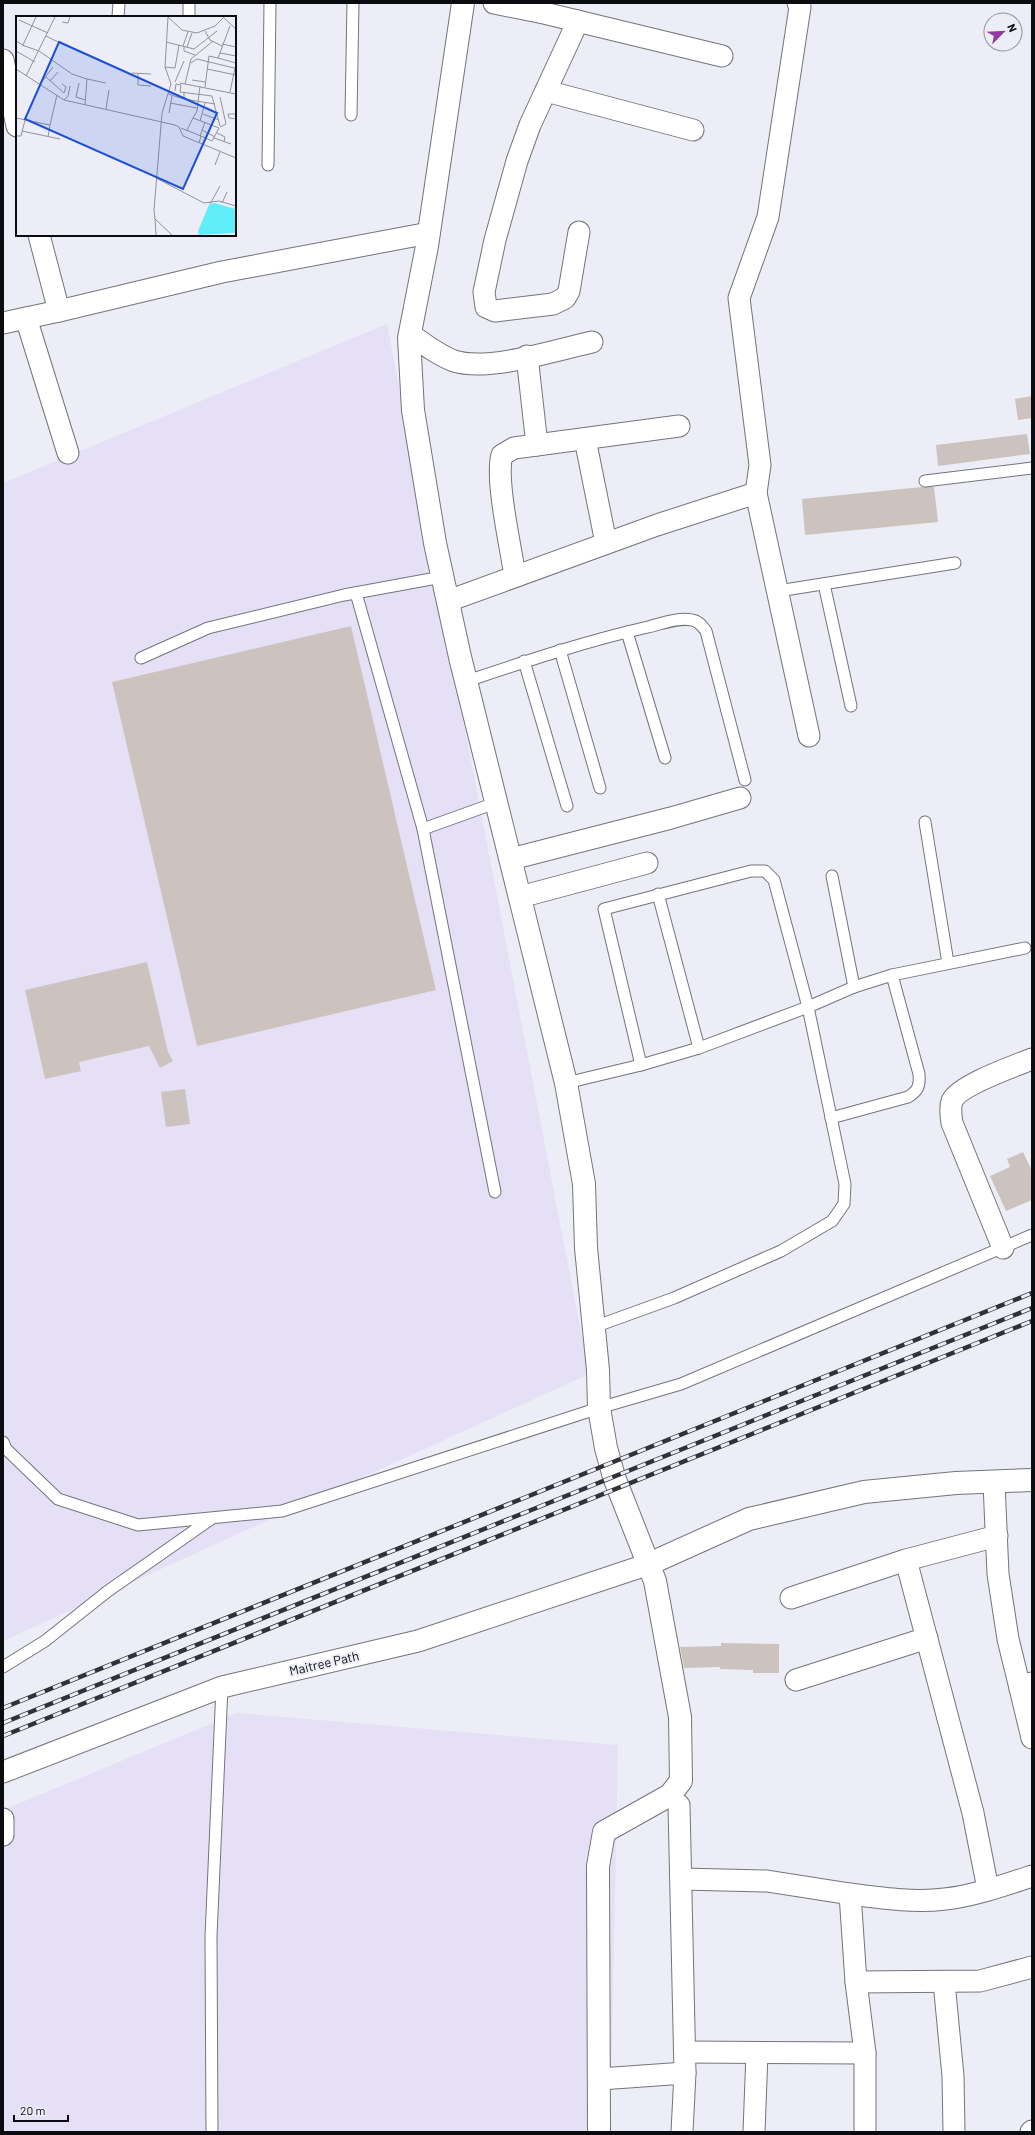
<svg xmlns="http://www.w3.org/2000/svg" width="1035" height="2135" font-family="Barlow,sans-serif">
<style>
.industrial{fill:#e6e0f6}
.building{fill:#ccc3bf}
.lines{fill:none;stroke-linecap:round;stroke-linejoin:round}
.lane-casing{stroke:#73747c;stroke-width:13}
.street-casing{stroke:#73747c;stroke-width:23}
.secondary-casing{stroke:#73747c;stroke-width:24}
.lane{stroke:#fff;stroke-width:11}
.street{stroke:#fff;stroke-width:21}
.secondary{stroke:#fff;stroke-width:22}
.rail-casing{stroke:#313236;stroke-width:4.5}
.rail{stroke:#ecedf6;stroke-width:3;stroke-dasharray:9;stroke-linecap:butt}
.labels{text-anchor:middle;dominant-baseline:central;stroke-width:4;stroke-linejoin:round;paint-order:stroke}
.street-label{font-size:13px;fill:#0b0c0f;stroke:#ecedf6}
.inset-road{fill:none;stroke:#92939a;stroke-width:1}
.view{fill:#1d4ed8;fill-opacity:0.15;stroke:#1d4ed8;stroke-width:2}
.inset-edge{fill:none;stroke:#0b0c0f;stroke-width:2}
</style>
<rect width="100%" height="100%" fill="#ecedf6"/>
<!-- industrial -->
<g class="industrial">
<path d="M387 324 589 1374 3 1641V483Z"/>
<path d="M237 1713 618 1745 610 2132H3V1810Z"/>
</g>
<!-- building -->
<g class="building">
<path d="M1032 396V418L1018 420 1015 399Z"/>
<path d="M1027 434 1030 454 938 466 936 445Z"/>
<path d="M922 487H934L938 522 805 535 802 499Z"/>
<path d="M351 626 436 990 197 1046 112 682Z"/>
<path d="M147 962 168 1052 173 1061 160 1068 149 1046 79 1062 81 1071 45 1079 25 990Z"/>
<path d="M185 1089 190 1124 166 1127 161 1092Z"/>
<path d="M1023 1152 1032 1171V1200L1006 1211 990 1176 1010 1167 1007 1159Z"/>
<path d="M721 1643 779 1644V1673H753V1670L720 1669V1667L684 1668 680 1647 721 1646Z"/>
</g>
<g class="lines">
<!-- lane casing -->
<g class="lane-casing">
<g id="lane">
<path d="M118 17 119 3"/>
<path d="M189 17V3"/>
<path d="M351 115 353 3"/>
<path d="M268 165 270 3"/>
<path d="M925 481 1032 468"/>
<path d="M824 584 851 706"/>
<path d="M778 591 955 563"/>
<path d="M356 593 423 829 495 1192"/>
<path d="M627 632 665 758"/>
<path d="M560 650 600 788"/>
<path d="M141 658 208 628 344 595 442 577"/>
<path d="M524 661 567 806"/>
<path d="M467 681C527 661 586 641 648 627 661 624 678 617 692 620 699 621 702 626 706 631L745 780"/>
<path d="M925 822 948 963"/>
<path d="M423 829 498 802"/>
<path d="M832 876 854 987"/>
<path d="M658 894 699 1048"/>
<path d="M566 1083 641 1065 699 1048 808 1007 854 987 892 975 1025 948"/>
<path d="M831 1118 908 1097C918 1091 920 1086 919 1074L892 975"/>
<path d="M594 1327 674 1298 781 1251 832 1221 844 1204 845 1184 808 1007 774 880 765 871H751L604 909 641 1065"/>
<path d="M3 1442 6 1449 58 1499 138 1525 282 1511 599 1408 681 1384 1032 1235"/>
<path d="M3 1667 45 1641 108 1591 211 1519"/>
<path d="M212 2132 211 1936 222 1687"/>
</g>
</g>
<!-- street casing -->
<g class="street-casing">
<g id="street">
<path d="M494 3 544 13 722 56"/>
<path d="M578 21 530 125 517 161 495 240 484 292 486 307 495 311 553 304 565 298 569 291 579 232"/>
<path d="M3 60 17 126"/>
<path d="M546 91 693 130"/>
<path d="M39 235 59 311 222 272 429 233"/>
<path d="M26 318 68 453"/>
<path d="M3 323 59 311"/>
<path d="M410 334C424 344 438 355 454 361 488 372 556 350 592 342"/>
<path d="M527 356 537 445"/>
<path d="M585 439 606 543"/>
<path d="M756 493 809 736"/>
<path d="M515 576C511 548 495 479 502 455L514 448 679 426"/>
<path d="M448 601 657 525 756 493 760 465 739 298 768 217 800 7 798 3"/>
<path d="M511 859 671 818 740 798"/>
<path d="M520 897 647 863"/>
<path d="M1003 1248 952 1123C951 1117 950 1107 952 1101 959 1085 1015 1066 1032 1059"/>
<path d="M994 1483 998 1574 1008 1639 1020 1688 1032 1683"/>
<path d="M906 1560 973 1813 988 1889"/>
<path d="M791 1598 906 1560 997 1536"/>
<path d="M796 1680 927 1638"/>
<path d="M1020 1688 1032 1738"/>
<path d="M3 1772 222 1687 418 1641 649 1564"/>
<path d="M679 1805 685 2073"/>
<path d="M3 1819V1835"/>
<path d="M682 1879 767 1881 850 1894 856 1982 865 2053V2132"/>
<path d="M850 1894C881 1898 914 1903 945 1899 973 1896 1005 1885 1032 1876"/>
<path d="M856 1982 980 1981 1032 1967"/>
<path d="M944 1982 953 2076 954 2132"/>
<path d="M685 2052 865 2053"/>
<path d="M600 2079 685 2073 682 2132"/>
<path d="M754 2132 757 2053"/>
<path d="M1031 2132 1032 2131"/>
</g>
</g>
<!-- secondary casing -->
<g class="secondary-casing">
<g id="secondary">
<path d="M463 3 427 246 409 338 413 410 435 543 460 657 566 1083 584 1184 586 1248 598 1370 599 1408 606 1448 614 1477 655 1581 680 1717 681 1781 670 1795 604 1832 598 1866 599 2132"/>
<path d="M649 1564 749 1519 864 1492 956 1483 1032 1480"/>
</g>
</g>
<!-- lane -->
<use href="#lane" class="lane"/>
<!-- street -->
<use href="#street" class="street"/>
<!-- secondary -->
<use href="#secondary" class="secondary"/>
<!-- rail casing -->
<g class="rail-casing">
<g id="rail">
<path d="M3 1708 1032 1293"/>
<path d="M3 1723 1032 1308"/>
<path d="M3 1736 1032 1321"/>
</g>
</g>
<!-- rail -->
<use href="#rail" class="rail"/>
</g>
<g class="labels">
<!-- street labels -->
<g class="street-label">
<text transform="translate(324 1663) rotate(-13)">Maitree Path</text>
</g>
</g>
<!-- overview -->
<g transform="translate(16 16)">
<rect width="220" height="220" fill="#ecedf6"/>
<path d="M198 187 220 193V215L218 217 183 219 182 215 193 189Z" fill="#60eefa"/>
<path class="inset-road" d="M152 1 149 51 155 68 146 97 138 194 139 203 156 219M152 1 166 14 181 17 199 10 208 1M208 2 220 13M3 4 32 17M46 6 52 7 54 1M214 10 202 42 220 47 214 76M189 15 194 24 206 30M30 20 42 26M0 25 7 29 20 1M150 26 178 33 201 15M206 28 220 31M6 29 23 35 56 58 71 63 69 89M167 30 172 16M168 31V35L179 39M171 31 176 17M0 35 19 46M204 37 220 40M175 47 181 43 218 52M149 51 159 52 163 29M0 53 48 84 159 109 163 111 167 120 220 142M191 53 220 59M116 57 135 58M122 58V69L135 70M10 60 39 1M30 61 48 77 50 71 46 68M71 63 90 67M176 64 189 66M34 65 42 56M159 66 168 45M63 67 60 81 69 84M164 67 220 78M24 68 37 51M169 68 175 43 197 25M189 71 193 40 202 42M159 75 160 68 165 69 164 76 196 80 204 110M152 78 168 83V76M168 83 199 88M48 84 52 80 54 70M154 87 181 92M90 93 93 74M153 97 156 80M187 98 203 104M220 98H212L213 102 220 103M0 102 34 109 41 79M177 102 181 95 184 70M184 105 189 87M204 111 210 108 204 81M165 112 185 120M171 114 177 102 203 112 196 125 185 120 183 127M186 114 199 121M6 115 44 123M201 117 209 121 208 126M0 120H5L9 104M184 120 189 106M32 121 34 109M198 122 215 128M199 149 204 136M140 162 188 187 203 185 220 190M206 187 211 176M194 188 204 170M139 203 140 219"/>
<path class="view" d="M43 26 201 97 167 173 9 103Z"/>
<rect width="220" height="220" class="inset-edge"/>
</g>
<!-- border -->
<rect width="1035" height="2135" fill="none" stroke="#0b0c0f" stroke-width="8"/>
<!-- north arrow -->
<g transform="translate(1003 32) rotate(66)"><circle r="19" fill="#ecedf6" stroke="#92939a"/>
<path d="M0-3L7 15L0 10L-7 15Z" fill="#9239a4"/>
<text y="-6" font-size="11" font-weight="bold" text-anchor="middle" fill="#0b0c0f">N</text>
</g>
<!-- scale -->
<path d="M14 2115v6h54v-6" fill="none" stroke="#0b0c0f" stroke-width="2"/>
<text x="20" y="2115" font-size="12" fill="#0b0c0f" stroke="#ecedf6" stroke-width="3" paint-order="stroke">20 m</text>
</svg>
